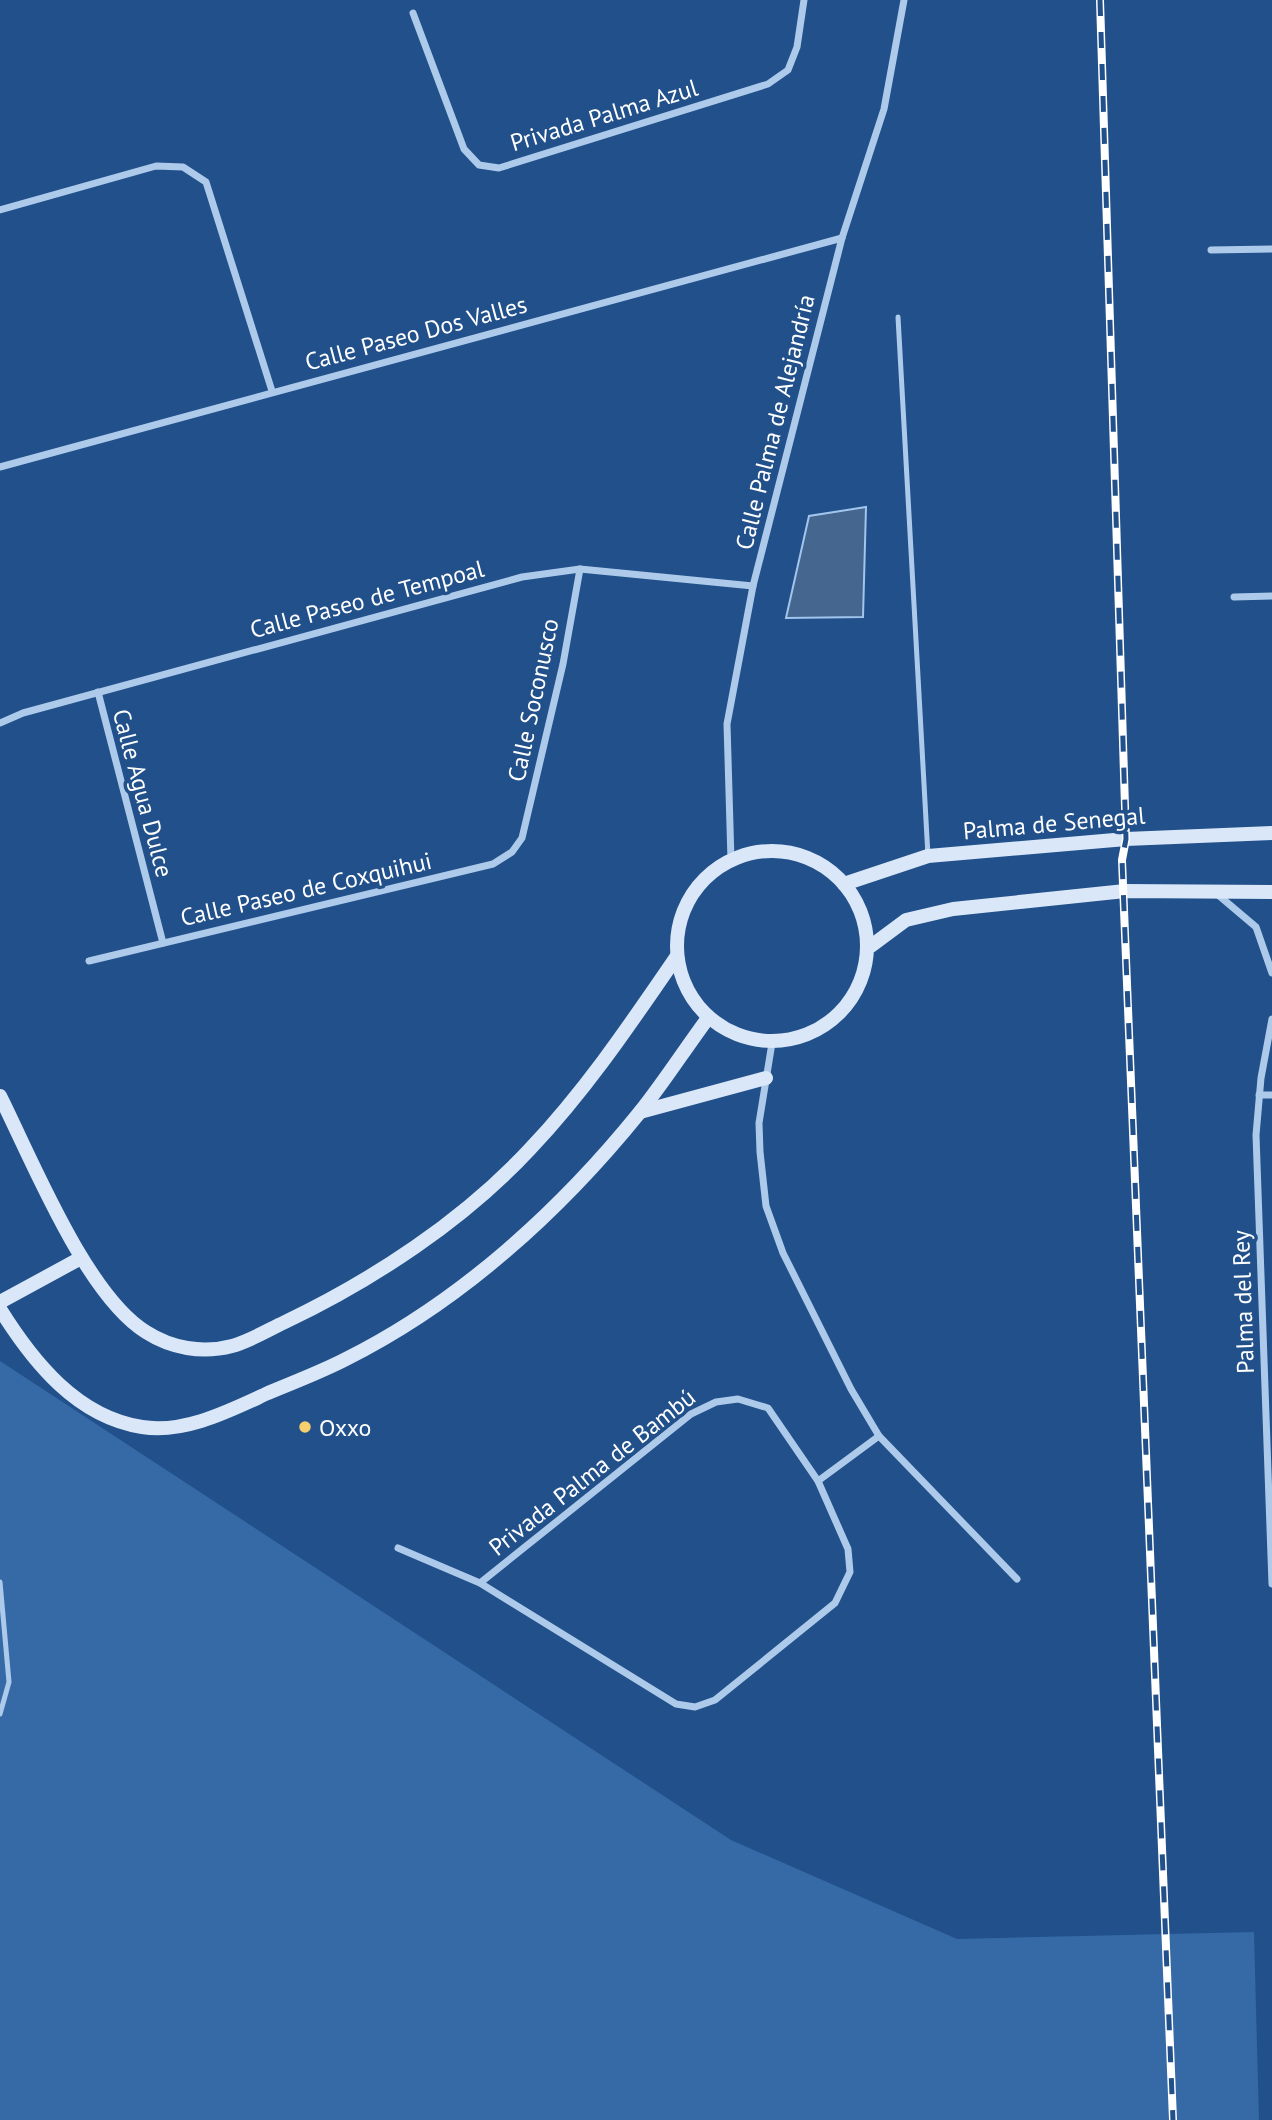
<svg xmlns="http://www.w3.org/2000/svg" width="1272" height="2120" font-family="'PT Sans',sans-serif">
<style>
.green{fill:#356aa7}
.water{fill:#44668f;stroke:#a1c5ec;stroke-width:2}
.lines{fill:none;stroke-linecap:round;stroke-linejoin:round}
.lane{stroke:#adcaeb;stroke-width:5}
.street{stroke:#adcaeb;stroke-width:7}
.secondary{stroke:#d9e7f8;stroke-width:14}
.rail-casing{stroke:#fff;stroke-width:8}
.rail{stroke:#21508a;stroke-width:5;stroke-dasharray:16;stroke-linecap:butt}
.poi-dot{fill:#f7cf6e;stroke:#21508a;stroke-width:2.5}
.labels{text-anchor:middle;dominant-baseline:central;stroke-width:7;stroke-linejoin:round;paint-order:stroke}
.street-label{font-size:24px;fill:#fff;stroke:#21508a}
.poi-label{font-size:24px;fill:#fff;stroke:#21508a;text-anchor:start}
</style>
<rect width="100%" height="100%" fill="#21508a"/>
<!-- green -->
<path class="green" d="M0 1361 731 1840 957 1939 1254 1932 1259 2120H0Z"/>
<!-- water -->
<path class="water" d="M866 507 863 617 786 618 809 516Z"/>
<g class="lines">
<!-- lane -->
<g class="lane">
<path d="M898 317 928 856"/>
<path d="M0 1582 9 1682 0 1714"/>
</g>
<!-- street -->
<g class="street">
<path d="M413 13 464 149 479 165 499 168 768 84 788 70 797 47 804 0"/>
<path d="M0 210 156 166 183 167 206 182 272 391"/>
<path d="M1211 250 1272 249"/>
<path d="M0 467 842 238"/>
<path d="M1234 597 1272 596"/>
<path d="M98 692 163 943"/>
<path d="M0 723 23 713 522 577 580 569 753 586"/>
<path d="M731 860 727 724 753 586 842 238 884 109 904 0"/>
<path d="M1217 894 1256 927 1272 973"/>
<path d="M89 961 493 864 512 852 522 838 563 664 580 569"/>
<path d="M1272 1019 1261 1078 1256 1135 1272 1584"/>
<path d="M772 1043 759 1123 760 1152 766 1206 783 1253 851 1389 879 1436 1017 1579"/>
<path d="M1259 1095H1272"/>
<path d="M818 1481 879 1436"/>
<path d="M398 1548 480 1583 676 1704 695 1707 715 1700 835 1603 850 1572 848 1549 818 1481 768 1408 738 1399 716 1402 691 1414 480 1583"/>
</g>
<!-- secondary -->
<g class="secondary">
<circle cx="772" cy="946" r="95"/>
<path d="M844 884 928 856 1126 839 1272 833"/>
<path d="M871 946 906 920 953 909 1125 891 1272 892"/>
<path d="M0 1096C32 1160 86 1295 146 1332 171 1348 202 1354 232 1346 250 1341 268 1330 285 1322 373 1280 463 1221 530 1149 586 1090 631 1023 677 956"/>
<path d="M640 1112 766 1078"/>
<path d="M0 1302 81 1258"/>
<path d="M0 1309C33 1362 77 1417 142 1427 185 1434 231 1410 268 1393 294 1382 321 1372 346 1359 460 1302 560 1211 640 1112 664 1082 685 1049 708 1018"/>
</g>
<!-- rail casing -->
<g class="rail-casing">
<path id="rail" d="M1100 0 1126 839 1122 860 1173 2120"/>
</g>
<!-- rail -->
<use href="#rail" class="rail"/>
</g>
<!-- markers -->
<circle class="poi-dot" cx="305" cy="1427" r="7"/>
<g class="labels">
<!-- street labels -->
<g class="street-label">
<text transform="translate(604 115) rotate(-17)">Privada Palma Azul</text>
<text transform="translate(416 333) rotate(-15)">Calle Paseo Dos Valles</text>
<text transform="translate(775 422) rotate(-76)">Calle Palma de Alejandría</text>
<text transform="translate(367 599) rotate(-15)">Calle Paseo de Tempoal</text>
<text transform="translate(533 700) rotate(-78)">Calle Soconusco</text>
<text transform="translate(143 793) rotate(75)">Calle Agua Dulce</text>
<text transform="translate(1054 823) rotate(-5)">Palma de Senegal</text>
<text transform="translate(306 889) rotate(-13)">Calle Paseo de Coxquihui</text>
<text transform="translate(1243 1302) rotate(-92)">Palma del Rey</text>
<text transform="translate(592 1472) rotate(-38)">Privada Palma de Bambú</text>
</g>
<!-- poi labels -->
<g class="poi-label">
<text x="319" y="1427">Oxxo</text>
</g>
</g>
</svg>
